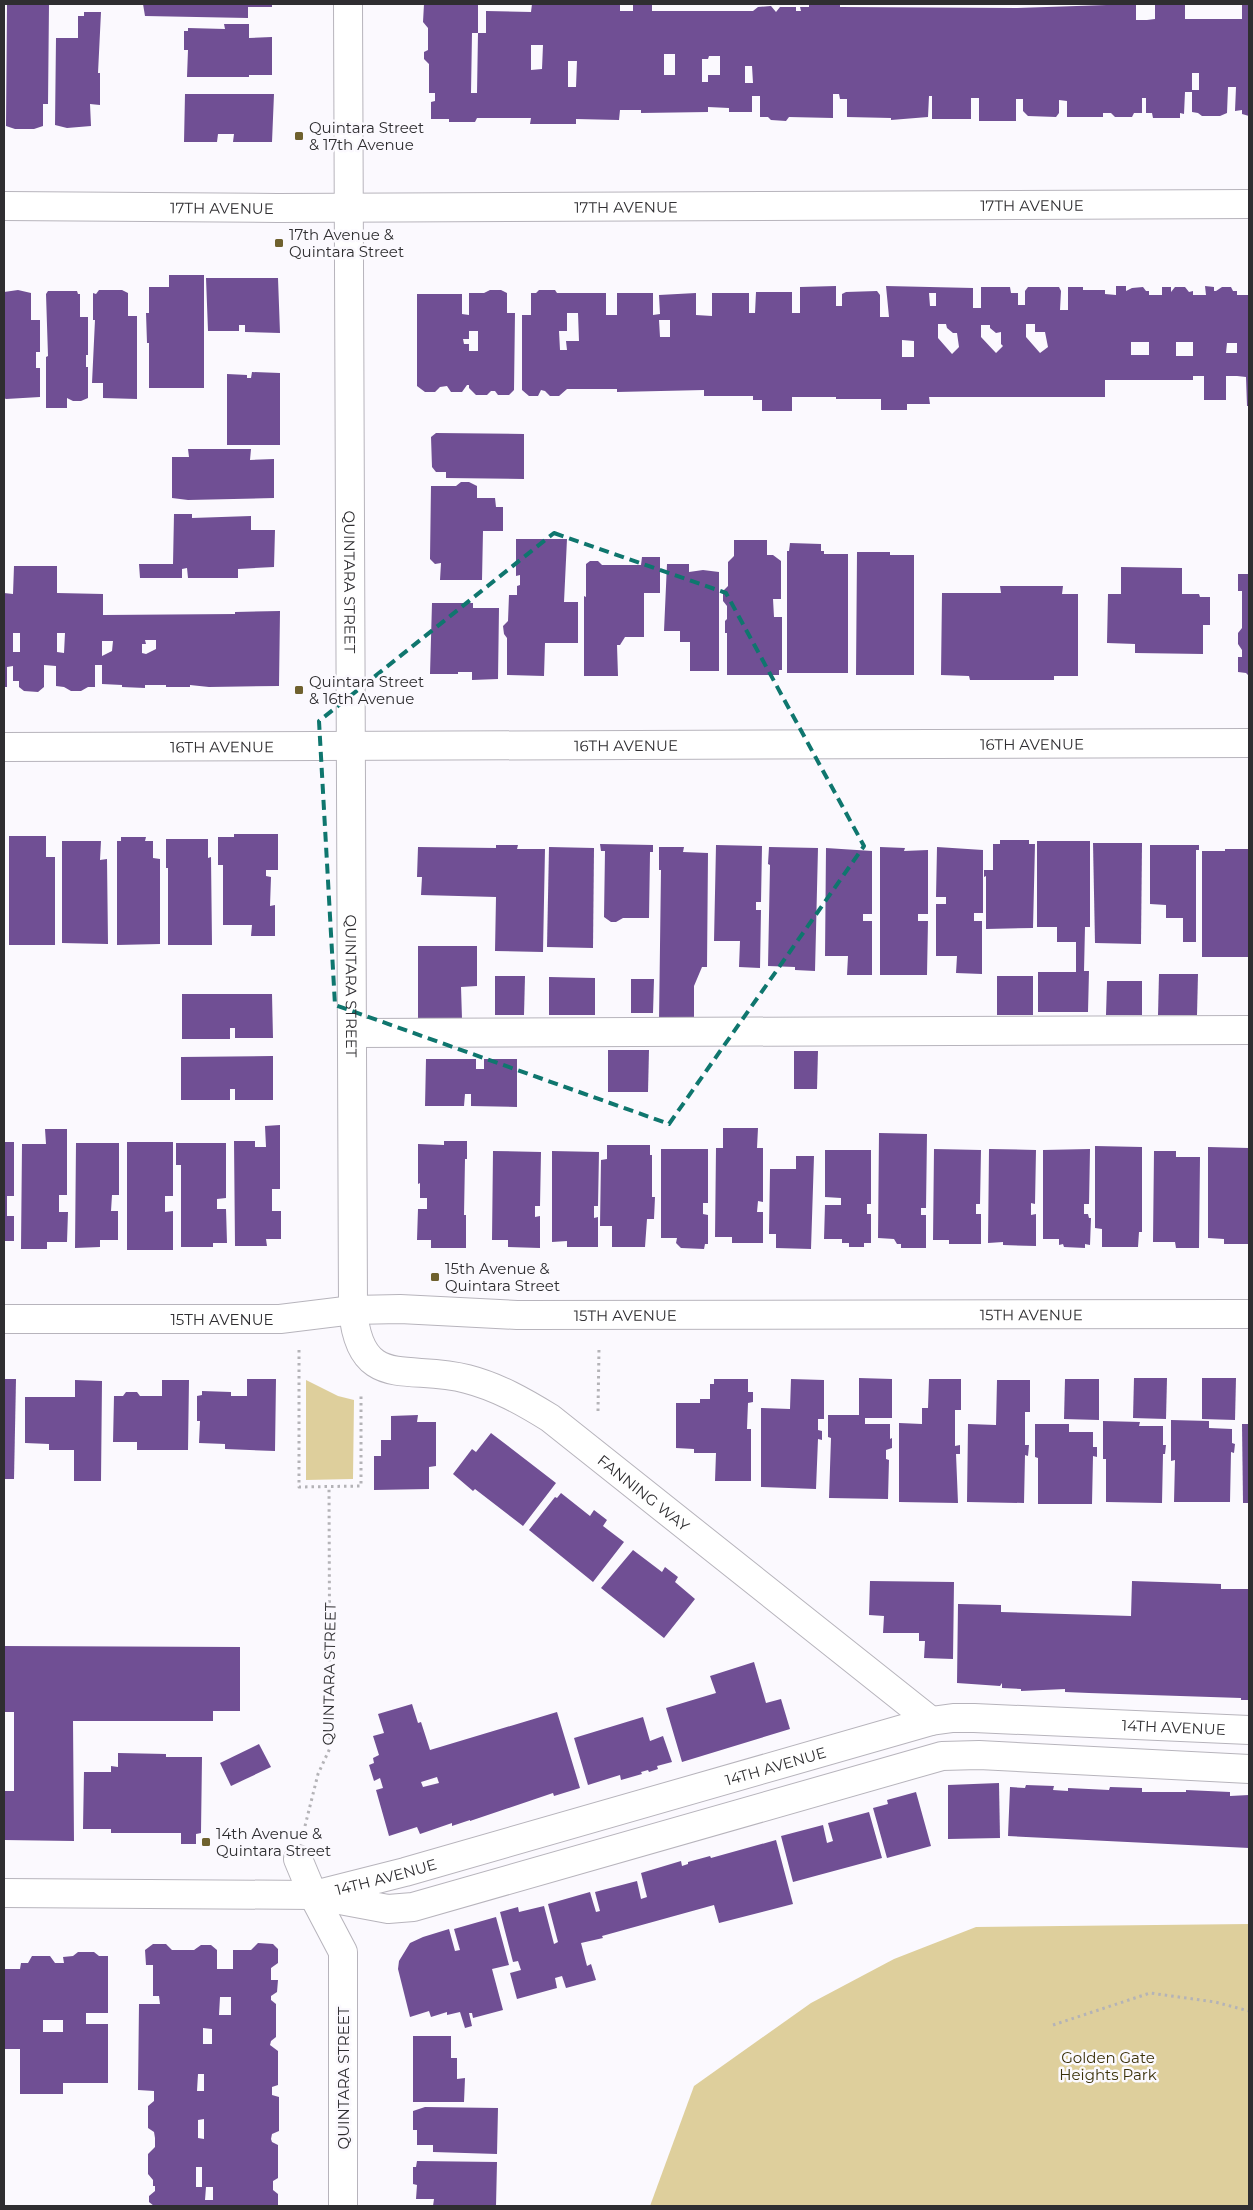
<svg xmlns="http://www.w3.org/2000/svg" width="1253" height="2210" font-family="Montserrat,sans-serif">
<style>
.green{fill:#decf9c}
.building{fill:#704f94;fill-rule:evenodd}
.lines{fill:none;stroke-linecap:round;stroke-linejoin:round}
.minor-casing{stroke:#b7b4bc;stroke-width:30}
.path{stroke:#b4b3b7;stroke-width:3;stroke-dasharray:2.5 4;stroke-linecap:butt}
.minor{stroke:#fff;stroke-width:28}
.marked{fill:none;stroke:#0f766e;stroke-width:4;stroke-dasharray:10 6;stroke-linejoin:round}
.poi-dot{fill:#6f612e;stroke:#fbf9fe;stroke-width:2}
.labels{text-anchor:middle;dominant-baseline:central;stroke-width:5;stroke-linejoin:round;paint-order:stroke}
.poi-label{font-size:15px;fill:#2f2e31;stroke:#fbf9fe;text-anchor:start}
.street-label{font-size:15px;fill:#2f2e31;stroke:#fbf9fe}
.park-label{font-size:15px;fill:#3b3109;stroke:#fbf9fe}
</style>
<rect width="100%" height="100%" fill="#fbf9fe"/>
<!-- green -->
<g class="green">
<path d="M306 1380 338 1396 354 1400 353 1479 306 1480Z"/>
<path d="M1249 1924V2206H650L694 2086 811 2003 894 1959 976 1927Z"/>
</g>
<!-- building -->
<g class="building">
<path d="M7 4H49L48 104H43V126L34 129H15L6 126Z"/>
<path d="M143 4H272V7H248V18L145 16Z"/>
<path d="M424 4H478V33H472L471 93H477L478 33H486V11L531 12 532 4 620 5V11H633V4H652V11H753L758 7 771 6 776 12 780 7H796V11H801L800 7H809V4H840V7L1017 8 1136 4V20H1147L1155 19V4H1185V19H1242V4H1249V116L1242 114V110L1235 111 1236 87H1228L1227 113 1220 116H1202L1198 113 1192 112V92H1185L1184 114 1180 113V118H1153L1152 113H1146V98H1142V113H1134L1132 117H1115L1111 113H1103V117H1067V101L1059 100V113L1056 117 1028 116 1023 111V99H1016V121H979V98H971V119H932V96H929L928 117 891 120V118L847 117V99H840L839 94H833V118L789 117 786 121 771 120 768 117H760V96H752V112H729V108L708 107V112L641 113V110H620L619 120 576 119V124H530L531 118H477L475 122H449V119H431V102L435 101V93H429V64L424 59V52L428 50V28L423 22ZM531 45H543L542 69 531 70ZM664 54H675V75H664ZM709 56H720V75H708V82H702V59H708ZM568 61H577L576 87H568ZM745 66H752L753 83H745ZM1192 73H1199V90H1192Z"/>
<path d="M84 12H101L98 73H100V105L90 104 91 126 67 128 55 125 56 38H78V16H84Z"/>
<path d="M224 24H249V38L272 37V75H249V77H187L188 50H184V31H188V28L225 29Z"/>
<path d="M185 94H274L272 142H233L234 134H218L217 142H184Z"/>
<path d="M169 275H204V388H149V343H147L146 313H149V287H169Z"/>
<path d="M206 278H278L280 333 245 332V325H239V331H208Z"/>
<path d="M836 286V306H842V294L846 292 877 291 880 295V317H889L886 286 973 288V308H981V287H1010L1011 293H1018V305H1025V291L1028 287H1059L1061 291 1060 310H1068V287H1083V290H1105V294L1116 295V286H1126V291L1132 288 1143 287 1146 291H1149V295H1162V287H1171V292L1175 287H1185L1189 292 1193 291V295H1206L1205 286 1214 287V291H1216L1222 287H1231L1233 291H1237V295H1249V406H1247L1246 377 1237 376H1226V400H1204V376H1193V380H1105V397H929L930 404H907V410H881V399H836V397H792V411H762V400H753V396H704V390L617 392V389H567L559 396H550L545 391 541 390 538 396H529L522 390V315H531V293H536L539 290H555L557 293H606V315H617V293H653V315L660 314 659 295 696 293V315L712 316V293H749V313H755L756 292H792V313H800V287ZM929 293H936V306H930ZM567 313H578L579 341H566L567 350H560L559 331H567ZM659 320H670V337H660ZM938 324H946L947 328 953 333H957L959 347 952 354 938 338ZM1026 324H1035V332H1045L1048 347 1040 353 1026 337ZM981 325H990V328L996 333 1001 332V344L1003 346 996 353 981 337ZM902 340 914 341V357H902ZM1131 342H1149V355H1131ZM1176 342H1193V356H1176ZM1227 343H1237V353H1226Z"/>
<path d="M18 290 31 293V320H40V352H36V368H40V397L6 399 4 398V292Z"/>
<path d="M99 290H122L128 293V316H137V399L103 398V383H92L95 320H93V293L96 294Z"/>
<path d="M490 290H501L507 293V313H515L514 390 509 395H498L495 391H491L487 395H476L469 388V385H467L462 392H451L447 386 440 387 435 392H425L417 386V294H462V314L469 315V293H484ZM469 331H478V351H469V344H464L463 339H469Z"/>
<path d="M48 291H77L78 294H80V317H88V355H86V367H88V398L81 401H73L67 398V408H46V357L48 356 46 294Z"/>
<path d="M252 372 280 373V445H227V374L247 375V378H251Z"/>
<path d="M436 433 524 434V479L446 478V472H436L432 467 431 437Z"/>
<path d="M188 449H251L250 460 274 459V498L188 500 172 498V457H189Z"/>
<path d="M461 482H469L477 486V498H495L496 507H503V531H483L482 580H440L441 563 435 564 430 559 431 486H456Z"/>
<path d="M174 514H192V518L251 516V530H275L274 567 238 569V578H188L187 568 182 569V578H140L139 564H173Z"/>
<path d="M516 539H567L564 602H578V643H545L544 676 507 675V638L504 634 503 626 508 621 509 595H517V586L520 585V575L516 576Z"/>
<path d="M734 540H767V555H773L781 561V599H773L774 617H782V670H779V675H727V633H725V621L727 619V606L723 601V591L728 586V562L734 556Z"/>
<path d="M790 543 821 544V551H824V554H848V673H787V551H789Z"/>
<path d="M857 552H890V555H914V675H856Z"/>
<path d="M642 557H660V593H644V637H625L620 645H617L618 676H584V596L586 597V564L590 561H598L602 565H641Z"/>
<path d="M667 564H689V572L703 570 719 572V671H690V642H680V631H664Z"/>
<path d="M14 566H57V593L103 594V615L235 614V612L280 611 279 686 209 687 190 685V687H166V685H145V688L122 687V685L102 684V665H95V687H88L81 691H71L64 687 56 686V666L44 665V687L38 692 24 691 19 687V681H13V666L7 667V687H4V593L13 594ZM13 633H20V652H13ZM57 633H65L64 653 57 652ZM145 640H156V649L146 654 142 653V644H146ZM102 641H113L112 651 102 656Z"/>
<path d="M1121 567 1182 568V594H1199L1200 597H1210V625H1203V654L1135 653V644L1107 643 1108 594H1121Z"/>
<path d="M1238 574H1249V676L1246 673 1238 672V657H1242V650L1238 644V633L1242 628V591H1238Z"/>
<path d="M1000 586H1063L1062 594H1078V676H1054V680H970L969 676 941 675 942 593H1001Z"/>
<path d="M432 603H473V608H499L498 679 472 680V672H458V674H430Z"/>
<path d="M234 834H278V870H266V876L271 877 270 906 275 905V936H251L252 925H223V865H218V837H234Z"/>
<path d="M9 836H46V857H55V945H9Z"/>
<path d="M121 837H146L145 841H153V858L160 859V944L117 945V841H121Z"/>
<path d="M166 839H208V858L211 857 212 945H168V868H166Z"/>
<path d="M1000 840H1029V844H1035L1033 928 986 929V876L984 877V870H993V844H1000Z"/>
<path d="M62 841H101L100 860 107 859 108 944 62 943Z"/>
<path d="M1037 841H1090V927H1085L1084 971H1089L1088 1012H1038V972H1076V942H1057V927H1037Z"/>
<path d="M1093 843H1142L1141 944 1095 943Z"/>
<path d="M600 844 653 845V852H650L649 918H623L616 922H611L604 917 605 851H601Z"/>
<path d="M496 845H518L517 849H545L543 952 495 951 496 897 421 895 422 877H417L418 847 496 848Z"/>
<path d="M716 845 762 846 761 902H756V910H761L760 968 739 967 740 941H714Z"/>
<path d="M1150 845H1199V850H1196V942H1183V918H1166V905L1150 904Z"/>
<path d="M549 847 594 848 593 948 547 947Z"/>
<path d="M659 847H684L683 852 708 853 707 967H702L694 986V1023L659 1022 661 870H659Z"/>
<path d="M769 847 818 848 815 971 795 970V967L768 966 770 865 768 864Z"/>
<path d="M880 847 905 848 904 851 928 850V914H918V921H928L927 975H880Z"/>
<path d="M937 847 983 850V913H974V921H982V974L956 973 957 956H936V904H946V897H936Z"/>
<path d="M826 848 872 851V914H863V921H872V975H847L848 956H825Z"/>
<path d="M1225 849H1248V957H1202V851H1225Z"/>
<path d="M418 946H477V986L461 987 462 1019 418 1018Z"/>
<path d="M1159 974H1198L1197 1015H1158Z"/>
<path d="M495 976H525L524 1015H495Z"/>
<rect x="997" y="976" width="36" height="39"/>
<path d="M549 977 595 978V1015H549Z"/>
<path d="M631 979H654L653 1013H631Z"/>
<path d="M1107 981H1142V1015H1106Z"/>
<path d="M182 994H272L273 1038H235V1028H230V1039H182Z"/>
<path d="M608 1050H649L648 1092H608Z"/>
<path d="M794 1051H818L817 1089H794Z"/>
<path d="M273 1056V1100H235V1089H230V1100H181V1057Z"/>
<path d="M426 1059H476V1069H484V1059H517V1107L471 1106V1094H465L464 1106H425Z"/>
<path d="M280 1125V1189H272V1211H281V1239H266L267 1246H235L234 1141H255V1147H266L265 1126Z"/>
<path d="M723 1128H758L757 1148H763V1202L758 1201 757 1212H763V1243H732V1237H715L716 1148H723Z"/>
<path d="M45 1129H67V1195H59V1212H68L67 1242H47V1249H21L22 1144H46Z"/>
<path d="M879 1133 927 1134 926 1208H921V1215H926V1248H901V1244H897L894 1239 878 1238Z"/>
<path d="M444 1141H467V1159H465L464 1215H466V1248H431V1240H417L418 1209H427V1198H420V1183L418 1184V1144L444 1145Z"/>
<path d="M4 1142H14V1196H7V1216H14V1241H4Z"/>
<path d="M127 1142H173V1196H165V1212L173 1211V1250H127Z"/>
<path d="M76 1143H119V1195H112L111 1211H118V1240H100V1247L75 1248Z"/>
<path d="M176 1143H226V1198L217 1199V1209H226L227 1243H213V1247H181V1165H176Z"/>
<path d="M607 1145H650V1155H652V1197H655L654 1219H647L645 1247H612V1226H600L601 1160 607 1159Z"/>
<path d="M1095 1146 1142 1147V1232H1139L1138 1247H1102V1229L1095 1228Z"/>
<path d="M1208 1147 1249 1148V1244H1224V1239L1208 1238Z"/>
<path d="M661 1149H708V1203H703V1214L708 1215V1244H705L704 1249 681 1248 676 1243 677 1238H661Z"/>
<path d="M934 1149 981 1150 980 1204H976V1214H981V1244H949V1240H933Z"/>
<path d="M989 1149 1036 1150 1035 1204 1031 1203V1215L1036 1214V1246L1003 1245V1242L988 1243Z"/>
<path d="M1090 1149 1089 1204H1084V1214H1088L1089 1218H1091L1090 1245 1085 1244V1248L1064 1247 1063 1244 1059 1245V1239H1043V1150Z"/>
<path d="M825 1150H871V1204H867V1214H871V1243H864V1247H849V1243H842V1239H824L825 1205H841V1198L825 1197Z"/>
<path d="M493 1151 541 1152 540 1206H535V1217L540 1216V1248L508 1247V1240H492Z"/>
<path d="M552 1151 599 1152 598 1206H594V1218L598 1217V1247H567V1241L552 1242Z"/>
<path d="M1154 1151H1176V1157H1200L1199 1248H1176L1175 1242H1153Z"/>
<path d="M796 1156H814L811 1249 776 1248V1234H769L770 1169H796Z"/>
<path d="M859 1378 892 1379V1418H865V1424H890V1439L892 1438V1448L886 1450V1459L889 1460 888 1499 829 1498 831 1438 828 1437V1415H859Z"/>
<path d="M1134 1378H1167L1166 1419 1133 1418Z"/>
<path d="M1202 1378H1236L1235 1420 1202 1419Z"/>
<path d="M4 1379H16L14 1479H4Z"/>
<path d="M247 1379H276L275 1451 225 1449V1444L199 1443 200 1421H197V1396L202 1395V1391L231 1392V1396H247Z"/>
<path d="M714 1379H748V1392H753V1402L748 1403 747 1429H751V1481H715L716 1453H694V1449L676 1448V1403H700V1399H710V1384H714Z"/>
<path d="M791 1379 824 1380V1419H818V1430L822 1431V1440L818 1439 816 1489 761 1487V1408L790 1409Z"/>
<path d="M929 1379H961V1410H955V1446L960 1445V1454H956L958 1503 899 1502V1423L922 1424V1408H928Z"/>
<path d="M1065 1379H1099V1420L1064 1419Z"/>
<path d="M75 1380 102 1381 101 1481H74V1450H49V1444L25 1443V1397H75Z"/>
<path d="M162 1380H189L188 1450H137V1442H113L114 1396H123L126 1392H137L140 1396H162Z"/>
<path d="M997 1380H1030V1412H1025V1445H1029L1028 1456 1025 1455 1024 1503 967 1502 968 1424 996 1425Z"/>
<path d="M418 1415 417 1422H436V1466L429 1467V1489L374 1490V1456H381V1440H391V1416Z"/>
<path d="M1171 1420 1209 1421V1428L1232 1429V1443L1235 1444 1234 1453 1231 1452 1230 1502H1174L1175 1460 1171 1461Z"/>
<path d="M1103 1421 1140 1422 1139 1426H1163V1445H1166L1165 1454H1163L1162 1503 1106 1502V1459H1103Z"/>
<path d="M1035 1424H1069V1432H1093V1447H1097V1457L1093 1456 1092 1504H1038V1458L1035 1457Z"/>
<path d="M1242 1424H1249V1503H1243Z"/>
<path d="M491 1433 556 1483 523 1526 475 1489 473 1491 453 1474 472 1449 476 1452Z"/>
<path d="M561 1493 590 1516 594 1510 607 1520 603 1526 624 1542 593 1582 529 1530 555 1497 557 1498Z"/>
<path d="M633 1550 662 1572 665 1567 678 1577 675 1582 695 1599 664 1638 601 1588Z"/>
<path d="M870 1581 954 1582 953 1659 924 1658 925 1641H919V1633H883L884 1616 869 1615Z"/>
<path d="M1132 1581 1221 1584V1589H1249V1700H1241V1698L1089 1693 1065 1692V1689L1021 1691V1689L1002 1688V1683L1000 1686 957 1683 958 1604 1001 1605V1612L1131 1616Z"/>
<path d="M4 1646 240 1647V1711H213V1721H73L74 1841 4 1840V1791H14V1712H4Z"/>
<path d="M754 1662 766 1703 781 1699 790 1729 682 1762 666 1708 716 1693 710 1676Z"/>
<path d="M412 1704 418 1723 421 1722 430 1750 557 1712 580 1788 554 1796 553 1793 470 1821V1820L452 1826V1823L420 1834 417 1827 389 1836 376 1790 383 1788 380 1778 374 1781 369 1765 374 1763 373 1758 379 1755 373 1736 384 1733 378 1714ZM437 1777 439 1783 423 1787 421 1782Z"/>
<path d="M643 1717 650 1741 663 1736 672 1762 657 1766 658 1769 649 1772 648 1770 641 1772 642 1774 621 1780 620 1775 588 1785 574 1738Z"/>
<path d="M259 1744 271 1767 231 1786 220 1763Z"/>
<path d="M118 1753 166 1754V1757H202L201 1833 196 1834V1844H181V1833H111V1829H83L84 1772H111V1766L118 1767Z"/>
<path d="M999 1783 1000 1838 948 1839V1785Z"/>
<path d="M1026 1785 1054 1786 1053 1790 1068 1791V1788L1109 1790 1110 1787 1142 1788V1792H1186V1790L1230 1792V1796L1249 1795V1848L1008 1836 1010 1787 1025 1788Z"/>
<path d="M916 1792 931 1846 887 1858 873 1808 888 1804 887 1800Z"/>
<path d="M869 1812 882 1858 793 1882 781 1836 823 1825 827 1843 833 1841 828 1823Z"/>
<path d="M776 1840 793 1904 719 1923 714 1905 602 1936 603 1938 581 1943 587 1966 591 1964 596 1980 566 1988 562 1976 555 1978 557 1988 517 1999 510 1973 521 1970 518 1961 513 1962 500 1912 518 1907 519 1912 544 1906 554 1944 558 1942 548 1904 590 1892 596 1912 600 1911 595 1892 637 1881 641 1899 647 1897 641 1873 681 1861 682 1866 688 1864V1862L710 1856 711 1858Z"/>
<path d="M496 1917 509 1965 492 1969 503 2010 473 2018 472 2013H469L472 2026 465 2028 460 2012 447 2015V2012L431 2017 429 2011 410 2017 398 1969 399 1961 410 1943 423 1937 449 1929 455 1951 460 1950 454 1929Z"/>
<path d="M258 1943 273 1944 278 1949V1963L271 1968V1980H278L277 1992 271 1996V2000L276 2004V2037L271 2041 270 2045 278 2051V2085L272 2087V2095L279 2097V2131L272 2134 271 2139 272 2142 278 2145V2178L273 2181V2190L278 2194V2206H154L149 2202V2196L155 2191V2186H153V2180L148 2174V2154L155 2147V2138L154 2132 148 2128V2106L154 2101V2091L138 2090 139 2004H160L159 1996H153V1965H146L145 1950 153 1944H166L172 1950H194L201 1945H211L217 1950V1969H233V1950H251ZM220 1997H231V2015H219ZM203 2028 212 2029V2044H203ZM198 2074H204V2091H197ZM204 2119V2139L198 2138V2120ZM196 2167H202V2187H196ZM206 2187H213V2200H205Z"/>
<path d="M78 1952H94L99 1956H108V2013H86V2024H108V2083H63V2094H20V2049H4V1969H20L21 1963H28L32 1956H50L55 1963H64L63 1957 73 1956ZM43 2020H63V2032H43Z"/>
<path d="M413 2036H451V2058H457V2079L465 2078 464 2102H413Z"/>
<path d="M425 2107 498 2108 497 2154 433 2152V2145H417V2130H413V2111Z"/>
<path d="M417 2161 497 2162 496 2206H433L434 2199H416L417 2185 413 2184V2167H416Z"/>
</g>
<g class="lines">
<!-- minor casing -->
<g class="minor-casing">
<g id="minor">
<path id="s1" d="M348 4 353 1310C360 1393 410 1363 467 1379 498 1387 524 1402 550 1418L931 1721"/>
<path id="s2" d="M4 206 278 208 1249 204"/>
<path id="s3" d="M4 747 1249 743"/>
<path d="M352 1033 1249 1030"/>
<path id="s4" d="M4 1319H280L353 1310 400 1309 517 1315 1249 1314"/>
<path d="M298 1859 313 1895 343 1952V2206"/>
<path d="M4 1893 313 1895 388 1909 413 1907 942 1756 979 1755 1249 1769"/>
<path id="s5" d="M322 1893 405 1872 931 1721 953 1718H974L1249 1730"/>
</g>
</g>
<!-- path -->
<g class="path">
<path d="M299 1350V1487L361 1486V1393"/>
<path d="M598 1411 599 1348"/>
<path d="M305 1826 318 1774 330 1748 329 1486"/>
<path d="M1053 2025 1150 1993 1215 2002 1249 2011"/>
</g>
<!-- minor -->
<use href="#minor" class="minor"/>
</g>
<!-- marked area -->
<path class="marked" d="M554 533 726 593 864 846 669 1124 335 1005 319 721Z"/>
<!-- markers -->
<g class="poi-dot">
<rect x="294" y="131" width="10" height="10" rx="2.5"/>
<rect x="274" y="238" width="10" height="10" rx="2.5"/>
<rect x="294" y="685" width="10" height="10" rx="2.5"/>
<rect x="430" y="1272" width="10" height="10" rx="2.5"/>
<rect x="201" y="1837" width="10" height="10" rx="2.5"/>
</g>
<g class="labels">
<!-- poi labels -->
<g class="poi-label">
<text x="309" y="127">Quintara Street<tspan x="309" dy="17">&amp; 17th Avenue</tspan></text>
<text x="289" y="234">17th Avenue &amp;<tspan x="289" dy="17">Quintara Street</tspan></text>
<text x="309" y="681">Quintara Street<tspan x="309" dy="17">&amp; 16th Avenue</tspan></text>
<text x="445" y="1268">15th Avenue &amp;<tspan x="445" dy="17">Quintara Street</tspan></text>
<text x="216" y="1833">14th Avenue &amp;<tspan x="216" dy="17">Quintara Street</tspan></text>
</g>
<!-- street labels -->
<g class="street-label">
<text stroke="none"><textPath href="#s2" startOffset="1028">17TH AVENUE</textPath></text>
<text stroke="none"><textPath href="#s2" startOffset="622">17TH AVENUE</textPath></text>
<text stroke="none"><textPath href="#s2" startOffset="218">17TH AVENUE</textPath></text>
<text stroke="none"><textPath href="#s1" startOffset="578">QUINTARA STREET</textPath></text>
<text stroke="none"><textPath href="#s3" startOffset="1028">16TH AVENUE</textPath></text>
<text stroke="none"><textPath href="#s3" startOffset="622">16TH AVENUE</textPath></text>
<text stroke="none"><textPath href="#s3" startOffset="218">16TH AVENUE</textPath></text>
<text stroke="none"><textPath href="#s1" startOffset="982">QUINTARA STREET</textPath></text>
<text stroke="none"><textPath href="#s4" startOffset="1028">15TH AVENUE</textPath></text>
<text stroke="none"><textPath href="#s4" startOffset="622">15TH AVENUE</textPath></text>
<text stroke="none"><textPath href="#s4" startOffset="218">15TH AVENUE</textPath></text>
<text stroke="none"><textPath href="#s1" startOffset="1671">FANNING WAY</textPath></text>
<text transform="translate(329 1674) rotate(-89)">QUINTARA STREET</text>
<text stroke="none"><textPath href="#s5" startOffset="876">14TH AVENUE</textPath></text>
<text stroke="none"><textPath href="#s5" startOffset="471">14TH AVENUE</textPath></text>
<text stroke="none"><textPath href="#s5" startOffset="66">14TH AVENUE</textPath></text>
<text transform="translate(343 2078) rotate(-90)">QUINTARA STREET</text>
</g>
<!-- park labels -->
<g class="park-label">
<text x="1108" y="2057">Golden Gate<tspan x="1108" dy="17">Heights Park</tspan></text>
</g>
</g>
<!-- border -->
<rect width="1253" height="2210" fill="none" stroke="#2f2e31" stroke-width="10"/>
</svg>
